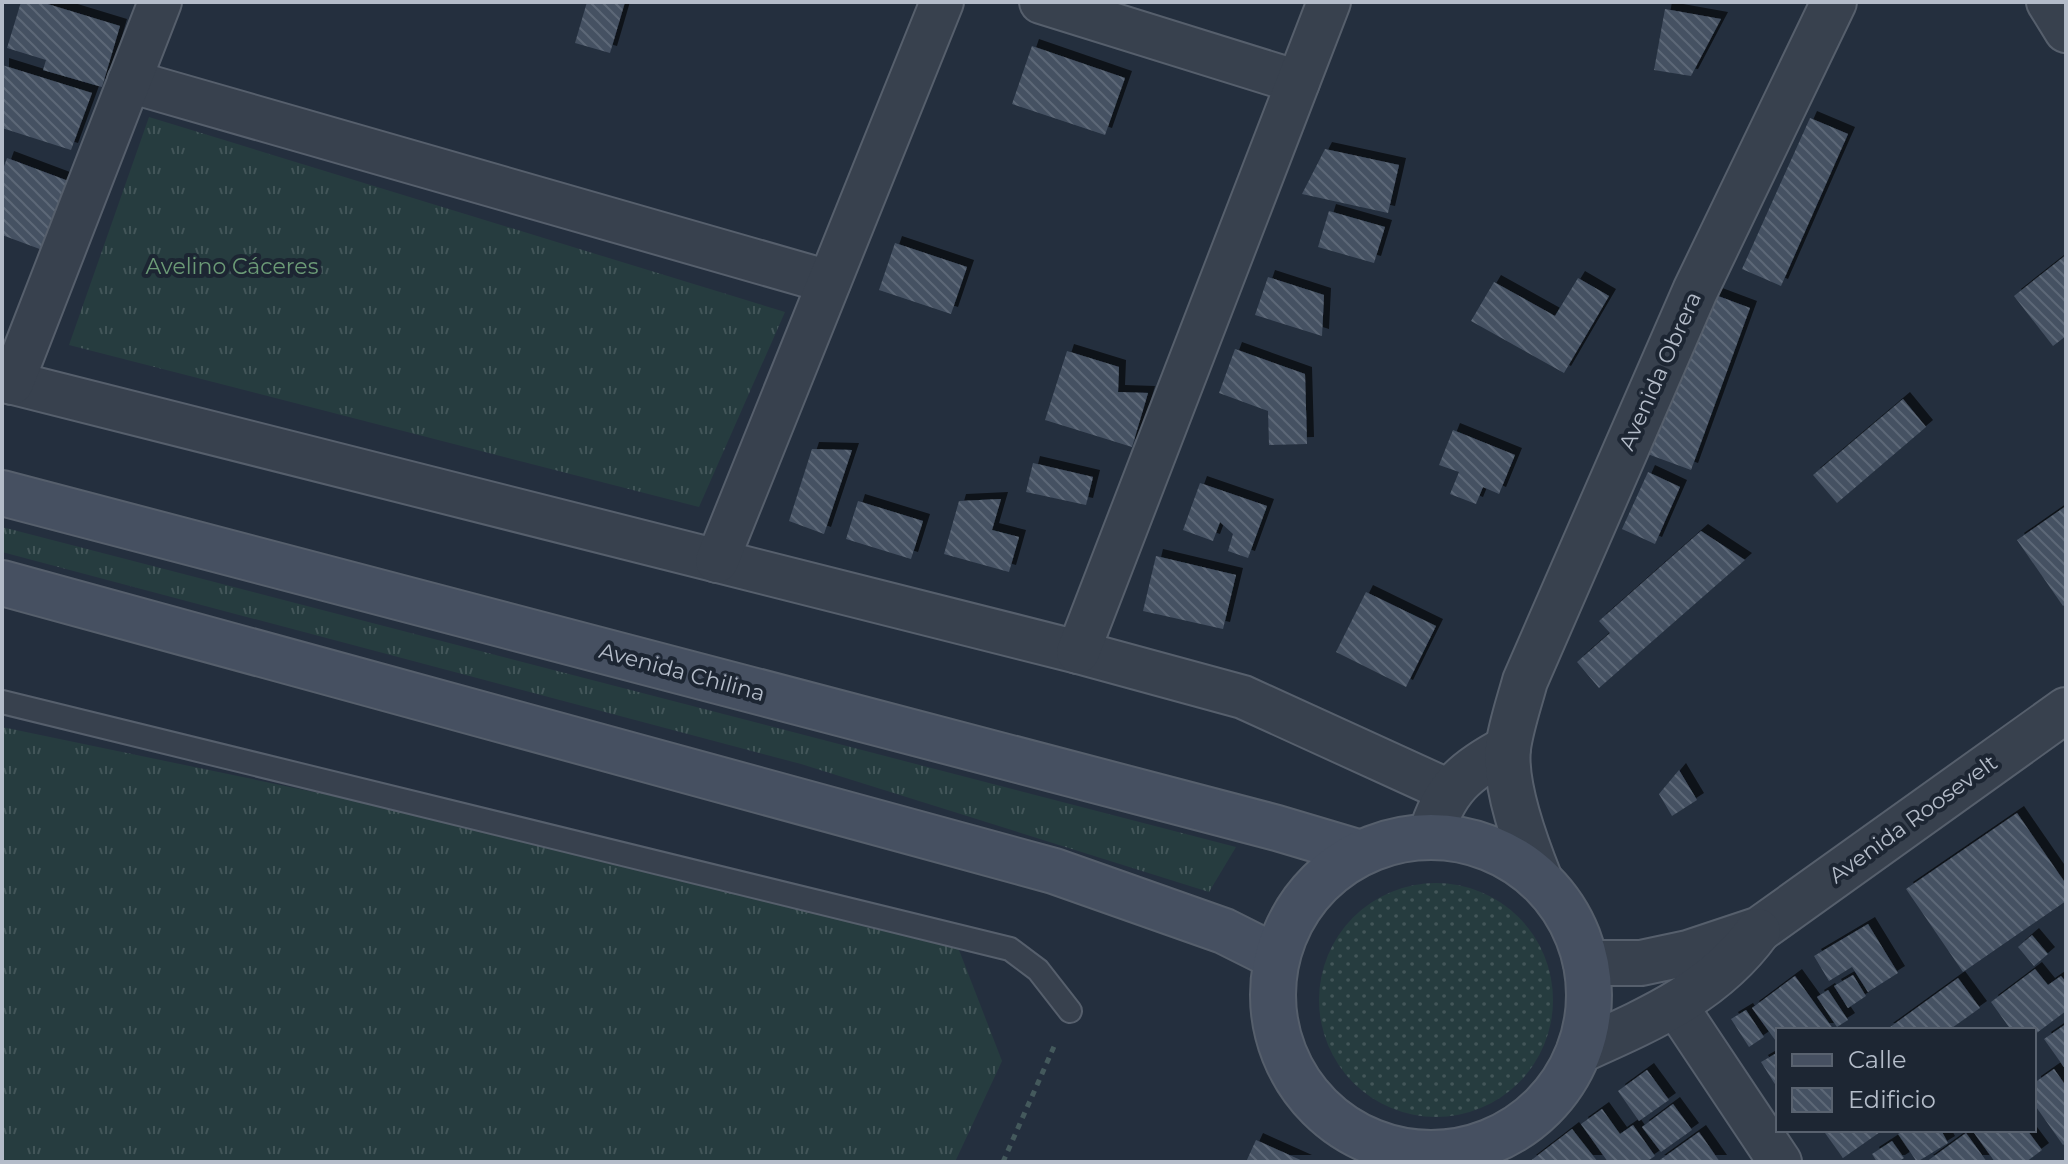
<svg xmlns="http://www.w3.org/2000/svg" width="2068" height="1164" font-family="Montserrat,sans-serif">
<style>
.grass{fill:url(#grass-tufts)}
.garden{fill:url(#garden-dots)}
.building{fill:url(#building-back-hatch);filter:url(#shadow)}
.lines{fill:none;stroke-linecap:round;stroke-linejoin:round}
.service-casing{stroke:#565f6c;stroke-width:26}
.minor-casing{stroke:#565f6c;stroke-width:46}
.tertiary-casing{stroke:#565f6c;stroke-width:48}
.secondary-casing{stroke:#565f6c;stroke-width:48}
.path{stroke:#44595c;stroke-width:5;stroke-dasharray:6 6;stroke-linecap:butt}
.service{stroke:#38414e;stroke-width:22}
.minor{stroke:#38414e;stroke-width:42}
.tertiary{stroke:#38414e;stroke-width:44}
.secondary{stroke:#465061;stroke-width:44}
.labels{text-anchor:middle;dominant-baseline:central;stroke-width:8;stroke-linejoin:round;paint-order:stroke}
.park-label{font-size:22px;fill:#6b9a76;stroke:#1d2633}
.street-label{font-size:22px;fill:#b4bcc9;stroke:#1d2633}
</style>
<defs>
<pattern id="grass-tufts" width="24" height="20" patternUnits="userSpaceOnUse" patternTransform="scale(2)"><rect width="24" height="20" fill="#263c3f"/><path d="M3 7l-1-3M5 7V3M7 7l1-3M15 17l-1-3M17 17v-4M19 17l1-3" fill="none" stroke="#435659"/></pattern>
<pattern id="garden-dots" width="8" height="8" patternUnits="userSpaceOnUse" patternTransform="scale(2)"><rect width="8" height="8" fill="#263c3f"/><path d="M2 2h.1M6 6h.1" fill="none" stroke="#435659" stroke-width="1.8" stroke-linecap="round"/></pattern>
<pattern id="building-back-hatch" width="6" height="6" patternUnits="userSpaceOnUse" patternTransform="scale(2)"><rect width="6" height="6" fill="#455162"/><path d="M-1 5l2 2M0 0l6 6M5-1l2 2" fill="none" stroke="#5d6877"/></pattern>
<filter id="shadow"><feDropShadow dx="7" dy="-7" stdDeviation="0" flood-color="#0009"/></filter>
</defs>
<rect width="100%" height="100%" fill="#242f3e"/>
<!-- grass -->
<g class="grass">
<path d="M149 117 785 312 699 507 69 345Z"/>
<path d="M2 527 1236 847 1209 892 801 764 2 552Z"/>
<path d="M2 727 949 924 1002 1061 955 1162H2Z"/>
</g>
<!-- garden -->
<circle class="garden" cx="1436" cy="1000" r="117"/>
<!-- building -->
<g class="building">
<path d="M21 2H41L120 26 102 87 43 70 46 60 7 48Z"/>
<path d="M587 2H625L610 53 575 43Z"/>
<path d="M1665 9 1721 19 1691 76 1654 70Z"/>
<path d="M1032 46 1125 78 1105 135 1012 104Z"/>
<path d="M2 65 92 93 71 150 2 128Z"/>
<path d="M1810 118 1848 134 1781 286 1742 269Z"/>
<path d="M1325 149 1399 165 1388 213 1302 194Z"/>
<path d="M7 158 71 182 45 251 2 235V172Z"/>
<path d="M1329 211 1385 227 1374 263 1318 247Z"/>
<path d="M895 243 967 267 951 314 879 290Z"/>
<path d="M2066 255V336L2053 346 2014 296Z"/>
<path d="M1268 277 1324 295 1322 336 1255 315Z"/>
<path d="M1578 278 1609 296 1564 373 1471 321 1494 282 1555 316Z"/>
<path d="M1702 290 1750 308 1691 470 1642 452Z"/>
<path d="M1235 349 1305 374 1307 444 1269 445 1268 411 1219 393Z"/>
<path d="M1067 351 1119 367 1118 392 1148 393 1132 447 1045 420Z"/>
<path d="M1903 399 1926 427 1837 503 1813 475Z"/>
<path d="M1453 430 1515 455 1499 494 1483 487 1476 504 1450 494 1459 472 1439 465Z"/>
<path d="M812 449 852 450 824 534 789 521Z"/>
<path d="M1033 463 1093 477 1086 505 1026 492Z"/>
<path d="M1648 472 1680 487 1655 544 1622 529Z"/>
<path d="M1200 483 1267 506 1248 558 1228 551 1233 534 1220 522 1213 541 1183 530Z"/>
<path d="M1001 499 992 530 1019 537 1009 572 944 554 959 501Z"/>
<path d="M858 501 923 521 911 559 846 539Z"/>
<path d="M2066 506V604L2063 606 2017 540Z"/>
<path d="M1701 531 1745 560 1599 688 1577 662 1610 633 1599 621Z"/>
<path d="M1156 556 1236 575 1223 629 1143 611Z"/>
<path d="M1366 592 1436 626 1406 687 1336 652Z"/>
<path d="M1679 770 1697 800 1672 816 1659 794Z"/>
<path d="M2017 813 2066 884V901L1963 972 1906 889Z"/>
<path d="M1868 924 1898 973 1868 992 1852 967 1829 981 1814 956Z"/>
<path d="M2032 935 2048 954 2034 966 2018 947Z"/>
<path d="M2035 969 2048 985 2061 976 2066 982V1011L2034 1035V1030H2011L1991 1002Z"/>
<path d="M1853 975 1866 996 1848 1008 1834 986Z"/>
<path d="M1795 976 1834 1030H1778V1044L1752 1008Z"/>
<path d="M1958 978 1980 1008 1949 1030H1886Z"/>
<path d="M1828 990 1848 1020 1837 1027 1817 997Z"/>
<path d="M1746 1010 1764 1037 1749 1047 1731 1019Z"/>
<path d="M2066 1024V1070L2044 1039Z"/>
<path d="M1775 1054 1778 1059V1089L1761 1062Z"/>
<path d="M2054 1069 2066 1086V1143L2063 1145 2034 1104V1083Z"/>
<path d="M1647 1070 1669 1100 1639 1121 1618 1091Z"/>
<path d="M1673 1104 1692 1130 1661 1152 1642 1127Z"/>
<path d="M1602 1109 1620 1134 1633 1125 1655 1156 1646 1162H1608L1581 1124Z"/>
<path d="M1572 1129 1598 1162H1529Z"/>
<path d="M1830 1130H1883L1843 1158 1825 1133Z"/>
<path d="M1904 1130H1941L1948 1143 1917 1162 1898 1134Z"/>
<path d="M1972 1130H2027L2042 1150 2026 1162H1995Z"/>
<path d="M1699 1132 1720 1162H1657Z"/>
<path d="M1966 1133 1987 1162H1926Z"/>
<path d="M1256 1140 1305 1162H1246Z"/>
<path d="M1892 1141 1904 1158 1898 1162H1877L1872 1154Z"/>
</g>
<g class="lines">
<!-- service casing -->
<g class="service-casing">
<path id="service" d="M2 702 1010 949 1038 970 1070 1011"/>
</g>
<!-- minor casing -->
<g class="minor-casing">
<g id="minor">
<path d="M1041 2 1298 82"/>
<path d="M2048 2 2066 31"/>
<path d="M129 81 829 282"/>
<path d="M2 380 1078 652 1243 697 1449 791"/>
<path d="M12 383 160 2"/>
<path d="M717 561 942 2"/>
<path d="M1078 652 1329 2"/>
<path d="M1676 1006 1780 1162"/>
</g>
</g>
<!-- tertiary casing -->
<g class="tertiary-casing">
<g id="tertiary">
<path d="M1430 837C1444 789 1464 771 1508 748"/>
<path d="M1540 880C1526 845 1504 786 1508 748 1511 726 1519 703 1525 681L1695 291 1834 2"/>
<path d="M1586 963H1641L1688 953 1760 929 2066 710"/>
<path d="M1579 1051C1648 1020 1713 993 1758 931"/>
</g>
</g>
<!-- secondary casing -->
<g class="secondary-casing">
<g id="secondary">
<path d="M2 493 1277 828 1361 853"/>
<path d="M2 583 1054 871 1224 931 1276 957"/>
<circle cx="1431" cy="995" r="158"/>
</g>
</g>
<!-- path -->
<path class="path" d="M1003 1162 1056 1042"/>
<!-- service -->
<use href="#service" class="service"/>
<!-- minor -->
<use href="#minor" class="minor"/>
<!-- tertiary -->
<use href="#tertiary" class="tertiary"/>
<!-- secondary -->
<use href="#secondary" class="secondary"/>
</g>
<g class="labels">
<!-- park labels -->
<g class="park-label">
<text x="232" y="266">Avelino Cáceres</text>
</g>
<!-- street labels -->
<g class="street-label">
<text transform="translate(1660 371) rotate(-66)">Avenida Obrera</text>
<text transform="translate(682 672) rotate(15)">Avenida Chilina</text>
<text transform="translate(1913 819) rotate(-36)">Avenida Roosevelt</text>
</g>
</g>
<!-- border -->
<rect width="2068" height="1164" fill="none" stroke="#b4bcc9" stroke-width="8"/>
<!-- legend -->
<rect x="1776" y="1028" width="260" height="104" fill="#1d2633" stroke="#59626f" stroke-width="2"/>
<rect x="1792" y="1054" width="40" height="12" fill="#465061" stroke="#59626f" stroke-width="2"/>
<text x="1848" y="1068" font-size="24" fill="#b4bcc9">Calle</text>
<rect x="1792" y="1088" width="40" height="24" fill="url(#building-back-hatch)" stroke="#59626f" stroke-width="2"/>
<text x="1848" y="1108" font-size="24" fill="#b4bcc9">Edificio</text>
</svg>
